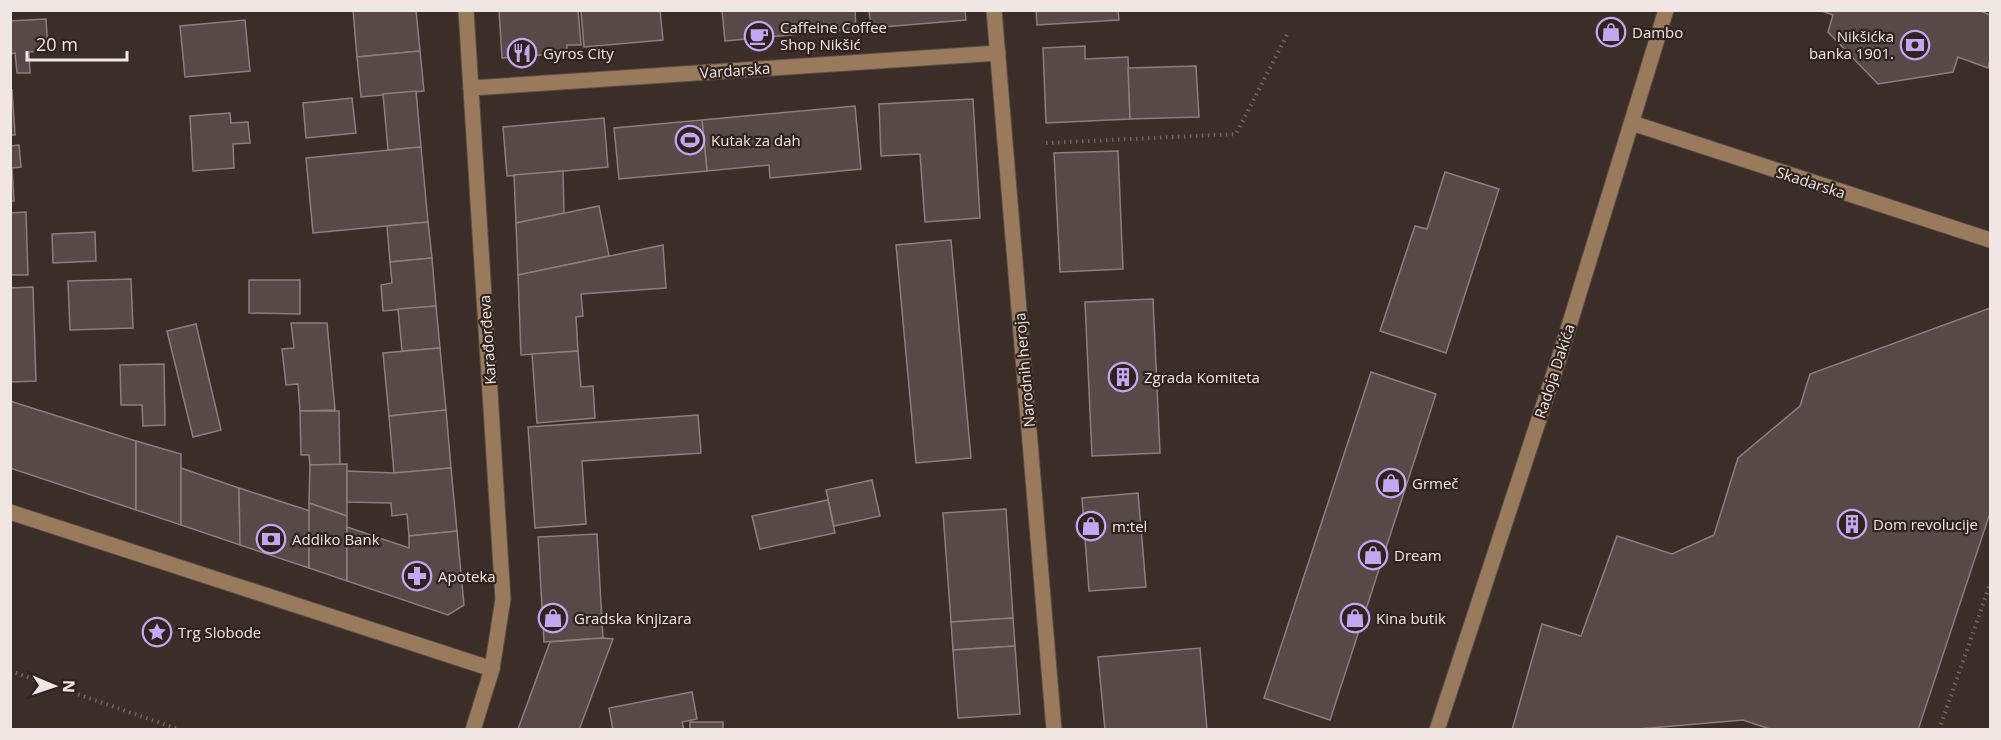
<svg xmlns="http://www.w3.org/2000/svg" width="2001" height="740" font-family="'Open Sans',sans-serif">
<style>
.building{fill:#584847;stroke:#8f7d7c;stroke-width:1.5}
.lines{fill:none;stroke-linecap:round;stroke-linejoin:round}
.minor-casing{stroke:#584b46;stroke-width:17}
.path{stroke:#726561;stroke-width:4;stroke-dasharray:1.5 4.5;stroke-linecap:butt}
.minor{stroke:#9a7a5d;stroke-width:15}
.labels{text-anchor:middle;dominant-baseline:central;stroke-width:4.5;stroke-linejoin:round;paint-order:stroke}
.poi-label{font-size:15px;fill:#f0e7e4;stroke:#30231e;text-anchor:start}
.street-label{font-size:15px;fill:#f0e7e4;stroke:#30231e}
</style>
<rect width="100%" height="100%" fill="#3b2d28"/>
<!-- building -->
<g class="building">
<path d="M353 10H416L420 51 357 57Z"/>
<path d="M499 10H578L581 45H567V53L502 58Z"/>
<path d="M581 10H660L663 40 584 47Z"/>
<path d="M722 10H855L856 29 725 41Z"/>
<path d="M869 10H965L966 20 871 28Z"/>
<path d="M1036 10H1118L1119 20 1037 25Z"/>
<path d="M1819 10H1978L1990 15V60L1988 68 1958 57 1953 72 1878 84 1828 32 1833 15Z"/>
<path d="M46 19 48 51 29 52 30 73H17L15 53 10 54V21Z"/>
<path d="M245 20 250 71 185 77 180 26Z"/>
<path d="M1085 46V59L1128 57 1130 119 1046 123 1043 48Z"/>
<path d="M420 51 424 91 361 97 357 57Z"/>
<path d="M1196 66 1199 117 1130 119 1128 68Z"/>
<path d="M12 90 15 135H10V91Z"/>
<path d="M416 91 421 147 388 150 383 94Z"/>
<path d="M352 98 356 133 306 138 303 103Z"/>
<path d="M973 99 980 218 925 222 920 154 881 156 879 104Z"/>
<path d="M855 106 861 169 770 178 769 165 707 171 702 120Z"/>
<path d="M230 113 231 123 248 122 250 143 233 144 234 168 193 171 190 116Z"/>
<path d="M604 118 608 167 507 176 503 127Z"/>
<path d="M702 120 707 171 619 179 614 128Z"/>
<path d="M19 145 21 167 12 168 14 201H10V146Z"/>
<path d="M421 147 428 222 313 233 306 158Z"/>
<path d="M1118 151 1123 269 1060 272 1054 153Z"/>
<path d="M563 171 564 213 516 223 514 175Z"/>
<path d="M1445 172 1499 189 1446 353 1380 331 1415 226 1427 229Z"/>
<path d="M599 206 609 256 518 275 516 223Z"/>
<path d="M26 212 28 275H10V213Z"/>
<path d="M428 222 432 258 390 262 387 226Z"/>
<path d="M95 232 96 261 53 263 52 234Z"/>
<path d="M951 240 971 458 916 463 896 245Z"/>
<path d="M663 245 666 288 581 294 583 316 576 317 578 351 521 355 518 275Z"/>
<path d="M432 258 436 306 383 311 381 285 392 283 390 262Z"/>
<path d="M131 279 133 328 70 330 68 281Z"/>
<path d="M249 280H300V314L249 313Z"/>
<path d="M33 287 36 381 10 382V288Z"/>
<path d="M1153 299 1160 453 1092 456 1085 302Z"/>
<path d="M436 306 440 348 402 351 398 309Z"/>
<path d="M1990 308V513L1918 730H1773L1743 720 1627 730H1512L1542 624 1581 636 1617 536 1672 554 1714 535 1738 458 1800 406 1810 374Z"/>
<path d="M291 323H327L335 410 300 411 298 384 286 385 282 349 294 348Z"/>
<path d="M196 324 221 430 193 437 167 331Z"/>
<path d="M440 348 446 410 389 416 383 353Z"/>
<path d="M578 351 581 387 593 386 595 418 537 423 532 354Z"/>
<path d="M164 364 165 425 143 426 142 405H121L120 365Z"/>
<path d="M1371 372 1436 394 1330 720 1264 698Z"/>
<path d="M10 401 136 441V510L10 468Z"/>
<path d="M446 410 451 468 394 473 389 416Z"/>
<path d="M300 411H339L340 465H310L309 455H301Z"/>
<path d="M698 415 701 453 582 461 586 524 535 528 528 427Z"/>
<path d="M136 441 181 454V525L136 510Z"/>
<path d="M347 464V516L309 503 310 465Z"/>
<path d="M181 468 239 488 240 545 181 525Z"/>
<path d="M451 468 457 531 409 536 407 514 392 516 391 503 347 502V471L394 473Z"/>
<path d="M872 480 880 516 834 526 826 490Z"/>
<path d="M239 488 310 511 309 568 240 545Z"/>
<path d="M1138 493 1146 587 1089 591 1082 498Z"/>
<path d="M828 500 835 533 760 549 752 516Z"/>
<path d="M309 503 347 516V581L309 568Z"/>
<path d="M1006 509 1013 618 951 622 943 513Z"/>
<path d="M347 527 409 548V536L457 531 464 605 448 615 347 581Z"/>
<path d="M597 534 603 638 544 642 538 537Z"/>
<path d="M1013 618 1015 646 953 650 951 622Z"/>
<path d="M603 638 613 639 579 730 518 729 550 642Z"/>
<path d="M1015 646 1020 714 958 718 953 650Z"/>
<path d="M1200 648 1207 730H1105L1098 657Z"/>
<path d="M692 692 697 719 682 722 684 730H613L609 708Z"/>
<rect x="690" y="722" width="33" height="8"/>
</g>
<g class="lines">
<!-- minor casing -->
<g class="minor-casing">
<g id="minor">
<path d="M466 10 503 599 492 669 473 730"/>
<path d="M994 10 1054 730"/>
<path d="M471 88 998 53"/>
<path d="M1632 123 1990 240"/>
<path d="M10 512 492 669"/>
<path d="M1437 730 1561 352 1666 10"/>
</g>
</g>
<!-- path -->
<g class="path">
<path d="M1046 143 1236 134 1287 35"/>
<path d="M10 671 181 730"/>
<path d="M10 728 14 730"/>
<path d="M1939 730 1990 584"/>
</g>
<!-- minor -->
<use href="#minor" class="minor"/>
</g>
<!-- icons -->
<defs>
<g id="shop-ring" transform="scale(1.5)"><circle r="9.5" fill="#30231e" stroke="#c3a7f2" stroke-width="1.5"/><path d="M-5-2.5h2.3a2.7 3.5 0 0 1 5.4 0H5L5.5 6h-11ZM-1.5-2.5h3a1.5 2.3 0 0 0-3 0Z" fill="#c3a7f2"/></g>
<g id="cafe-ring" transform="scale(1.5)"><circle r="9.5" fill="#30231e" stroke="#c3a7f2" stroke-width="1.5"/><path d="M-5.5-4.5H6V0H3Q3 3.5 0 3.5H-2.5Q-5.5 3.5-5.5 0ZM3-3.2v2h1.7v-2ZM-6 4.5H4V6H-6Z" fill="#c3a7f2"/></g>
<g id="bank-ring" transform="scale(1.5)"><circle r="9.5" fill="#30231e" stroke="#c3a7f2" stroke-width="1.5"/><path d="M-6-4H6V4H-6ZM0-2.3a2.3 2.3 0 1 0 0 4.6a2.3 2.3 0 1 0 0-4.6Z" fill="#c3a7f2"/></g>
<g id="restaurant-ring" transform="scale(1.5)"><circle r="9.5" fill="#30231e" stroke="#c3a7f2" stroke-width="1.5"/><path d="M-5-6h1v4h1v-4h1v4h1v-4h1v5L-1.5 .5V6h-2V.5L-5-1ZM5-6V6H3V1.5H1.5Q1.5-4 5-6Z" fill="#c3a7f2"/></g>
<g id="stadium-ring" transform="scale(1.5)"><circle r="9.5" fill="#30231e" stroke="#c3a7f2" stroke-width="1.5"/><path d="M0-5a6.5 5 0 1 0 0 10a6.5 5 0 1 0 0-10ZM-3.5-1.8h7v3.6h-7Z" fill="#c3a7f2"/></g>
<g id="building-ring" transform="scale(1.5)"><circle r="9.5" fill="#30231e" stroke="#c3a7f2" stroke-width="1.5"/><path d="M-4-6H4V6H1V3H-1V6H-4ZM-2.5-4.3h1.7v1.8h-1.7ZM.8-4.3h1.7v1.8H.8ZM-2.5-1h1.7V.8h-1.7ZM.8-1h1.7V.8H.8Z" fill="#c3a7f2"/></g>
<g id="pharmacy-ring" transform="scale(1.5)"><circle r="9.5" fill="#30231e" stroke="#c3a7f2" stroke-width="1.5"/><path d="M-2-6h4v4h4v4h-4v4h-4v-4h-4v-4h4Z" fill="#c3a7f2"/></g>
<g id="sight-ring" transform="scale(1.5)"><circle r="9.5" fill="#30231e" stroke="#c3a7f2" stroke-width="1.5"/><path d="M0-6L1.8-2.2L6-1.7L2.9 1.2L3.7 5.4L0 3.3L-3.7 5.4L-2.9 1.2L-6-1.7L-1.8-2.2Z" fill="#c3a7f2"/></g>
</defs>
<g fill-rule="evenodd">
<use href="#shop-ring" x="1611" y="32"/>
<use href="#cafe-ring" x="759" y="36"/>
<use href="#bank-ring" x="1915" y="45"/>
<use href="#restaurant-ring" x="522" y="53"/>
<use href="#stadium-ring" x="690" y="140"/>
<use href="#building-ring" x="1123" y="377"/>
<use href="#shop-ring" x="1391" y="483"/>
<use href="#building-ring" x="1852" y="524"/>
<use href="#shop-ring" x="1091" y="526"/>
<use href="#bank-ring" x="271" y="539"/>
<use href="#shop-ring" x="1373" y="555"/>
<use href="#pharmacy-ring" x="417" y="576"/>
<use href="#shop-ring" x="553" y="618"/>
<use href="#shop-ring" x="1355" y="618"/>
<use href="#sight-ring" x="157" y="632"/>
</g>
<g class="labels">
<!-- poi labels -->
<g class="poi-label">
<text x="780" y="27">Caffeine Coffee<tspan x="780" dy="17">Shop Nikšić</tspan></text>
<text x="1632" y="32">Dambo</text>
<text x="1894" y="36" text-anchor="end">Nikšićka<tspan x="1894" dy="17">banka 1901.</tspan></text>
<text x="543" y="53">Gyros City</text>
<text x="711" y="140">Kutak za dah</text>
<text x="1144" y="377">Zgrada Komiteta</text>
<text x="1412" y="483">Grmeč</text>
<text x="1873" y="524">Dom revolucije</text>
<text x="1112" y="526">m:tel</text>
<text x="292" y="539">Addiko Bank</text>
<text x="1394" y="555">Dream</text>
<text x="438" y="576">Apoteka</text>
<text x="574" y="618">Gradska Knjizara</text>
<text x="1376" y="618">Kina butik</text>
<text x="178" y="632">Trg Slobode</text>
</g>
<!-- street labels -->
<g class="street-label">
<text transform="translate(735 70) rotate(-4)">Vardarska</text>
<text transform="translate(1811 182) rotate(18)">Skadarska</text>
<text transform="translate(487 340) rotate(-94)">Karađorđeva</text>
<text transform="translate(1024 370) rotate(-95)">Narodnih heroja</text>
<text transform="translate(1554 371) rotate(-72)">Radoja Dakića</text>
</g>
</g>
<!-- border -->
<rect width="2001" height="740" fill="none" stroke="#f0e7e4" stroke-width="24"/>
<!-- north arrow -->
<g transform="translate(54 686) rotate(92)" stroke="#30231e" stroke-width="4.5" paint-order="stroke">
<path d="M0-4.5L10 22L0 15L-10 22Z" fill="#f0e7e4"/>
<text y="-9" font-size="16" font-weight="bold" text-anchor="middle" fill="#f0e7e4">N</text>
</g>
<!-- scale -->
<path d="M27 51v9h100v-9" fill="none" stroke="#f0e7e4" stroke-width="3"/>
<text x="36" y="51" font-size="18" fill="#f0e7e4" stroke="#30231e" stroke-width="4.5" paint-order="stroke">20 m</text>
</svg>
